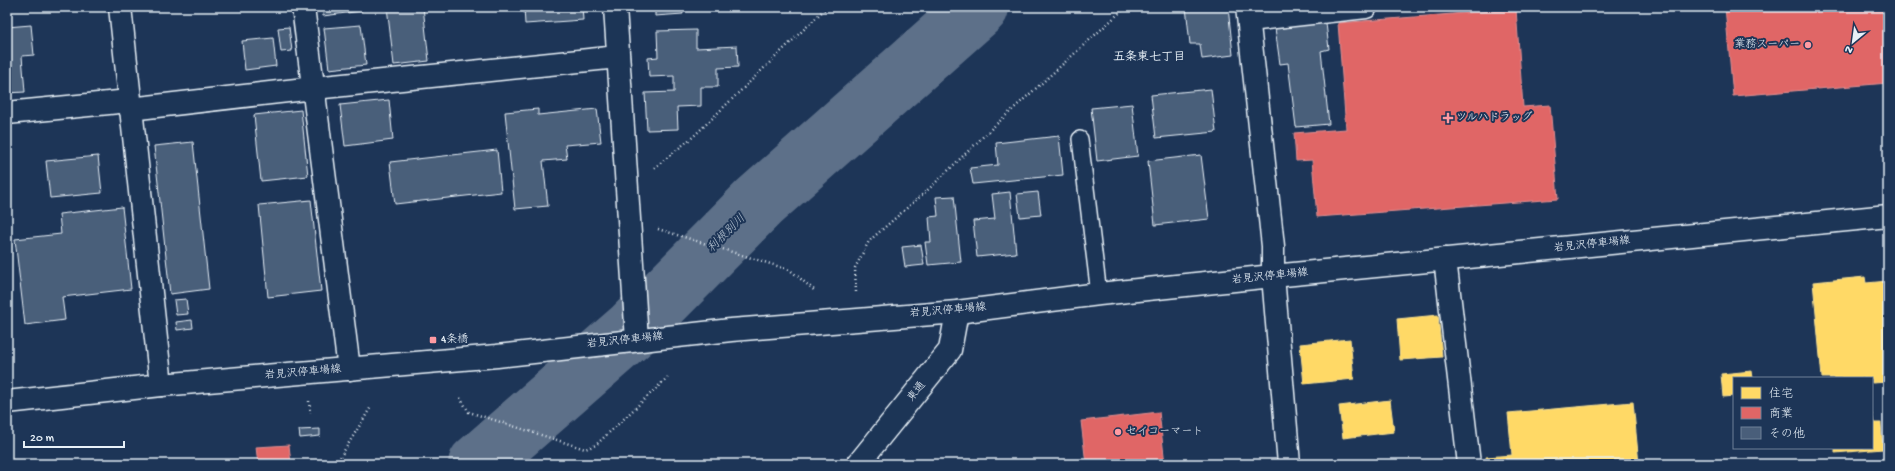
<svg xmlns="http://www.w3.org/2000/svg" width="1895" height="471" font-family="'Gochi Hand','Klee One',sans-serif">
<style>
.homes{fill:#ffd966;stroke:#f8e092}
.shops{fill:#e06666;stroke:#e29092}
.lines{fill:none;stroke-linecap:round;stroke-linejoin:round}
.river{stroke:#5d7089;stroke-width:60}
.building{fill:#495e7a;stroke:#e8f1f8}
.lane-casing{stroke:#e8f1f8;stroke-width:18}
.street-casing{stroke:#e8f1f8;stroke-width:25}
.secondary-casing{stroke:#e8f1f8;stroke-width:25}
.path{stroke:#e8f1f8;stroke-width:2.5;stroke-dasharray:1 3;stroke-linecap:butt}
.lane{stroke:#1d3557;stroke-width:15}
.street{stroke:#1d3557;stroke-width:22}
.secondary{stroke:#1d3557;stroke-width:22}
.poi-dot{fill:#ff9aa2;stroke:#1d3557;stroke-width:1.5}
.labels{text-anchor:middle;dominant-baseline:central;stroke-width:4;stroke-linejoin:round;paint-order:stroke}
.poi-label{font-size:11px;fill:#e8f1f8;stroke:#1d3557;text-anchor:start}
.street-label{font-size:11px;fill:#e8f1f8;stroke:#1d3557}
.neighbourhood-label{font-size:12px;font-weight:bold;fill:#e8f1f8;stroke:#1d3557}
.water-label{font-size:12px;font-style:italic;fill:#b7c4d1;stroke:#1d3557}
</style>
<rect width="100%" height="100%" fill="#1d3557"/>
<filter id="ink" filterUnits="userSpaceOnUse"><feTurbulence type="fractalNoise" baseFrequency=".025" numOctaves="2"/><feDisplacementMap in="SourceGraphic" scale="8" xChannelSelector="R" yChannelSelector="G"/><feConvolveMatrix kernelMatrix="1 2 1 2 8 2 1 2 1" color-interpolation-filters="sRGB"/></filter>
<g filter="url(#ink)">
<!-- homes -->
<g class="homes">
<path d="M1865 277 1866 283 1888 281V382L1872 383V378H1822L1813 282Z"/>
<path d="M1438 315 1442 357 1400 360 1397 319Z"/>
<path d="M1350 339 1354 379 1304 384 1300 344Z"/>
<path d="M1752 371 1753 378H1734V396L1723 397 1721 374Z"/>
<path d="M1390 400 1394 432 1343 438 1339 406Z"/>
<path d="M1633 402 1639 464H1487L1486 457 1512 455 1508 413Z"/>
<path d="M1872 414 1874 423H1881L1883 449 1835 453V448H1872Z"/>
</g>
<!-- shops -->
<g class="shops">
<path d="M1725 7H1888V83L1733 96Z"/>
<path d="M1516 9 1523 107 1550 105 1558 199 1317 217 1312 160 1296 161 1294 133 1346 129 1338 23Z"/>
<path d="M1159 412 1165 464H1086L1081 421Z"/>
<path d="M289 445 291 464H258L256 447Z"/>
</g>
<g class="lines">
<!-- river -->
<path class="river" d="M478 464 634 328 759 202 979 7"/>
</g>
<!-- building -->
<g class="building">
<path d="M322 7H361L362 11 323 16Z"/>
<path d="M387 7H423L429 61 394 65Z"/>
<path d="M524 7H582L583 20 525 24Z"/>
<path d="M655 7H682L683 14 655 16Z"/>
<path d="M1186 7H1228L1233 55 1202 59 1200 44H1190Z"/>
<path d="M1326 23 1329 49 1321 51 1329 124 1296 127 1288 63 1280 64 1275 28Z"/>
<path d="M31 25 34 55 22 56 25 92 7 93V27Z"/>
<path d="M361 25 366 65 329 69 324 28Z"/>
<path d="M289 27 292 51 281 52 278 28Z"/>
<path d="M696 30V48L737 46 738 67 718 68V87H701V106L677 107 678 129 647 130 645 93 674 92V76L649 77 648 58 658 57 657 31Z"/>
<path d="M273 38 276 66 245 70 242 41Z"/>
<path d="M1211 89 1216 132 1156 138 1151 95Z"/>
<path d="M389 100 393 140 345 146 340 105Z"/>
<path d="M1132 104 1138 156 1097 161 1091 108Z"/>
<path d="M538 109V115L597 109 601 142 565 145 567 159 543 161 548 206 515 209 505 112Z"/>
<path d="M301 110 308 176 261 181 254 115Z"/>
<path d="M1059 136 1063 175 973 184 970 168 998 165 996 143Z"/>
<path d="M193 142 209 289 170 294 154 146Z"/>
<path d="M497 150 501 192 395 204 390 162Z"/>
<path d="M1201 155 1209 219 1155 225 1148 161Z"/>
<path d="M98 156 102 193 50 198 46 161Z"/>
<path d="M1010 192 1016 253 977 257 973 221 995 219 992 194Z"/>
<path d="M1038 192 1041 215 1020 217 1017 194Z"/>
<path d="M954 196 961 262 928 265 925 242H931L929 217 938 216 936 197Z"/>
<path d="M311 200 321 291 268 297 259 205Z"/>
<path d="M122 207 131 289 62 297 65 320 25 325 15 239 61 234 59 214Z"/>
<path d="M921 245 924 265 905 267 902 247Z"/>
<path d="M186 299 188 314 176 315 174 300Z"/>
<path d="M192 320 193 328 177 330 176 322Z"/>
<path d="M320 429V436L300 438 299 430Z"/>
</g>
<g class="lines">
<!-- lane casing -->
<g class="lane-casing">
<path id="lane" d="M1080 139 1099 294"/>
</g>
<!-- street casing -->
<g class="street-casing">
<g id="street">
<path d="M120 7 161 385"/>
<path d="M303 7 349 369"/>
<path d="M615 7 637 340"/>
<path d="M1247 7 1273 246V276L1289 464"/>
<path d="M1249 20 1366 7"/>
<path d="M130 109 314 88 618 57"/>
<path d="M7 113 129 101"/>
<path d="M1445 259 1469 464"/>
</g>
</g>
<!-- secondary casing -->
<g class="secondary-casing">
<g id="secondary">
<path d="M7 402 161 385 497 356 731 330 957 312 1099 294 1273 276 1888 216"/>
<path d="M858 464 950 350 957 312"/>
</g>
</g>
<!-- path -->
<g class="path">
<path d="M654 168 694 136 827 7"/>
<path d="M658 229 790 270 814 290"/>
<path d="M856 292 855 268 869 241 931 187 991 129 1126 7"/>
<path d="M460 398 469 412 585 449 596 445 668 377"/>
<path d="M309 401 310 413"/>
<path d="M336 464 371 407"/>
</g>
<!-- lane -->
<use href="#lane" class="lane"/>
<!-- street -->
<use href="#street" class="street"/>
<!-- secondary -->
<use href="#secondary" class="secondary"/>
</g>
</g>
<!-- markers -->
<g class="poi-dot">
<circle cx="1808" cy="45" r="4"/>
<path d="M1446 112h4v4h4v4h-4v4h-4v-4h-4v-4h4z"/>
<rect x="429" y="336" width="8" height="8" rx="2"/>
<circle cx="1118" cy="432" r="4"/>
</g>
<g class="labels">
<!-- poi labels -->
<g class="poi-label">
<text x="1800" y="45" text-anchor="end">業務スーパー</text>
<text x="1456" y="118">ツルハドラッグ</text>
<text x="441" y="340">4条橋</text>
<text x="1126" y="432">セイコーマート</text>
</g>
<!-- street labels -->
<g class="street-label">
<text transform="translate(1592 245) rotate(-6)">岩見沢停車場線</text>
<text transform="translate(1270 277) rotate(-6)">岩見沢停車場線</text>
<text transform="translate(948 311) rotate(-5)">岩見沢停車場線</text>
<text transform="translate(625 341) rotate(-6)">岩見沢停車場線</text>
<text transform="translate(303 373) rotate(-5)">岩見沢停車場線</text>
<text transform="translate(917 392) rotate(-51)">東通</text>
</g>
<!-- neighbourhood labels -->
<g class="neighbourhood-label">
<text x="1149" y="58">五条東七丁目</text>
</g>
<!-- water labels -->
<g class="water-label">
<text transform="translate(727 234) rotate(-45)">利根別川</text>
</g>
</g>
<!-- margin -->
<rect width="1895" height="471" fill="none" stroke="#1d3557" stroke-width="24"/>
<rect x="12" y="12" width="1871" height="447" fill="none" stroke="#e8f1f8" stroke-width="1.5" filter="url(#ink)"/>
<!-- legend -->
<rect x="1733" y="377" width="140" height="72" fill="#1d3557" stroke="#6e8097"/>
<rect x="1741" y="387" width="20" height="12" fill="#ffd966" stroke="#6e8097"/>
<text x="1769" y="397" font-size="12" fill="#e8f1f8">住宅</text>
<rect x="1741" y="407" width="20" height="12" fill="#e06666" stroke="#6e8097"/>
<text x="1769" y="417" font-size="12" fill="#e8f1f8">商業</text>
<rect x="1741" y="427" width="20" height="12" fill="#495e7a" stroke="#6e8097"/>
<text x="1769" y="437" font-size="12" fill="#e8f1f8">その他</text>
<!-- north arrow -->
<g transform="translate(1853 42) rotate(209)" stroke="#1d3557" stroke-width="3" paint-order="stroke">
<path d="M0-3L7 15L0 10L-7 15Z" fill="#e8f1f8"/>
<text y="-6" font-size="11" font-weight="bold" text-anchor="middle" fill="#e8f1f8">N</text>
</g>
<!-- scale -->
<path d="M24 441v6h100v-6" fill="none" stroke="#e8f1f8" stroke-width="2"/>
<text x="30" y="441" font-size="12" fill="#e8f1f8" stroke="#1d3557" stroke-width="3" paint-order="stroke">20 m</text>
</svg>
